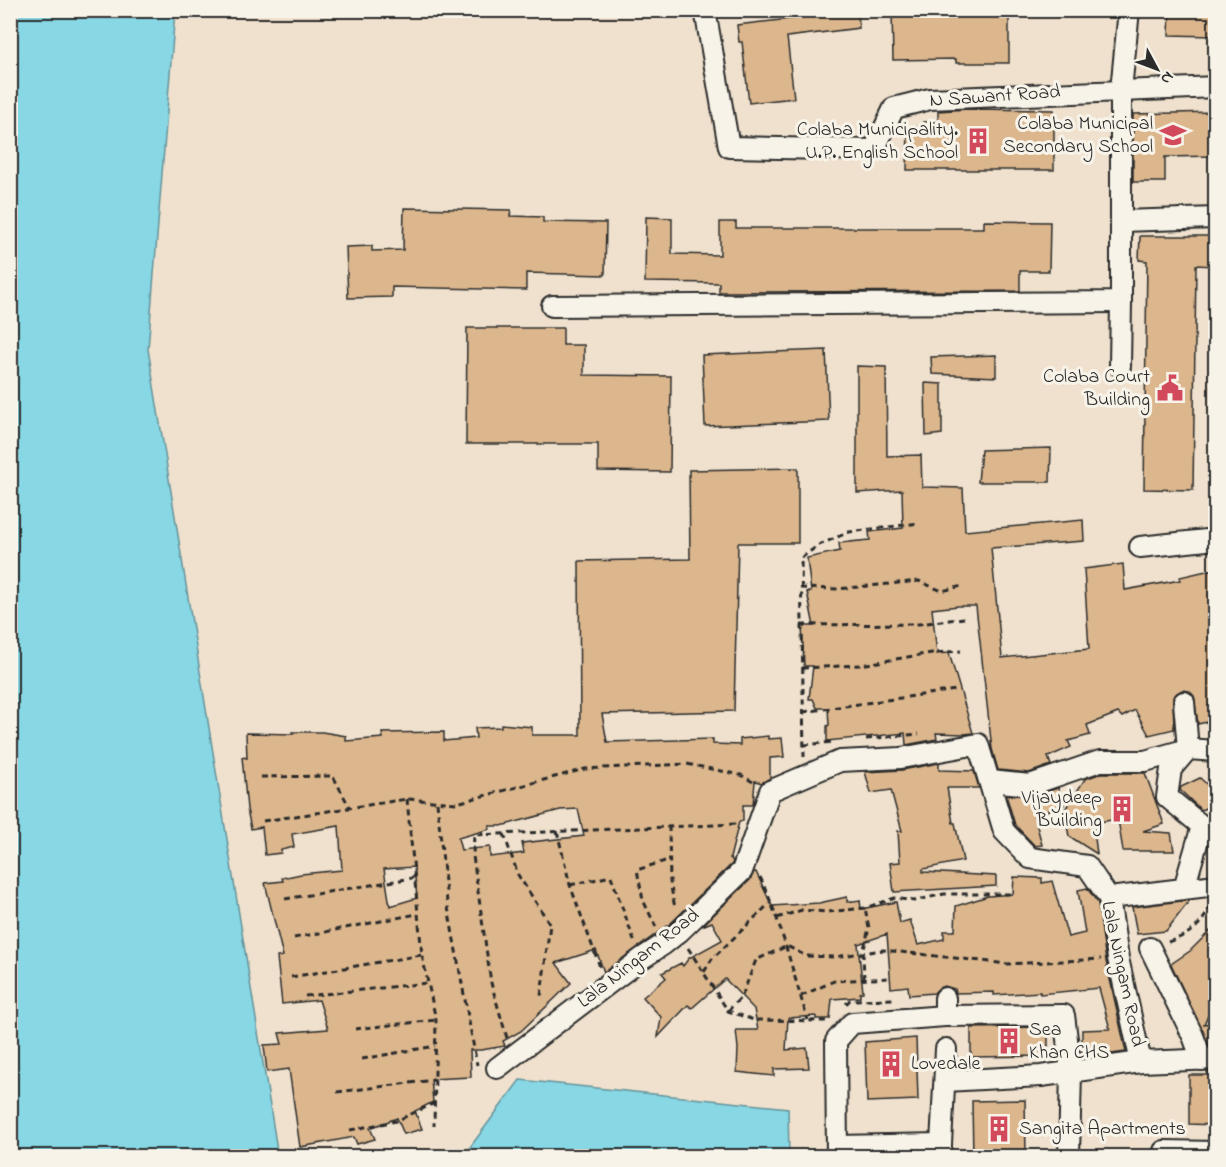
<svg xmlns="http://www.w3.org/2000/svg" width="1226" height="1167" font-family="'Indie Flower',sans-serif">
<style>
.water{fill:#88d7e4;stroke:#63929a;stroke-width:1.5}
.building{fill:#dcb78d;stroke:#2b2b2b;stroke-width:1.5;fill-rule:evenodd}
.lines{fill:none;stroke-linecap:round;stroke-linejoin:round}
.minor-casing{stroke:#2b2b2b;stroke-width:24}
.path{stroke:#2b2b2b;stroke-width:3;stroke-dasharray:6 4.5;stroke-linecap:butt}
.minor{stroke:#f7f3e8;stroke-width:20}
.labels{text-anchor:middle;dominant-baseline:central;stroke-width:6;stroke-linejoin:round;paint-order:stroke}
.street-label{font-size:20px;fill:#2b2b2b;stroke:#f7f3e8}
.poi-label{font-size:20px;fill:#2b2b2b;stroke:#f7f3e8;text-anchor:end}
</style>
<rect width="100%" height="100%" fill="#efe1cd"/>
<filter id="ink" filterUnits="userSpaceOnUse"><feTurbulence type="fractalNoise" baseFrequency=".0167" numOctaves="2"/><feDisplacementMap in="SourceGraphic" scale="12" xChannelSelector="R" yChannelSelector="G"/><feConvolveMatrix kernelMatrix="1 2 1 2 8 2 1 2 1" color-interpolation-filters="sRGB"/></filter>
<g filter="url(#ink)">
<!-- water -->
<g class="water">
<path d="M10 11H175L148 349 278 1156H11Z"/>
<path d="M520 1080 788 1108 789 1156H456L465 1154Z"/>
</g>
<!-- building -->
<g class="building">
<path d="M831 10H857L859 28 787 37 794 98 749 103 742 42H739L737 25 832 14Z"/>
<path d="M892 10H1009V63H956V59L893 60Z"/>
<path d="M1170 10H1214L1213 36 1169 35Z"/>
<path d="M968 109 1054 110V170H907L908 127H924V122H938V111Z"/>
<path d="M1215 112V156L1165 157V182H1133V114Z"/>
<path d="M404 208 511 210 510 216 543 217V222L606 223 605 275 526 273V290L392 287V297L348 298 346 247 372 246V251L403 250Z"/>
<path d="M646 217 672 218V254L720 255V222H736V228H984V221L1050 222 1049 271H1020V291L719 292V283L645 282Z"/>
<path d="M1140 236H1215V266L1196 265 1193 490 1144 489 1147 261 1139 260Z"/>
<path d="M467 328H563V345H584V375L671 376 670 472 598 471V444H466Z"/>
<path d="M826 350 829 421 705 426 702 355Z"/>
<path d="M996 355V377L932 374 931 357Z"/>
<path d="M857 366 886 367 887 456 921 455 922 487 963 488 965 531 1083 520 1084 541 991 548 1002 658 1089 649 1084 569 1123 564 1125 590 1180 580V577L1215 569V720L1198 724 1194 696 1189 691 1182 690 1177 693 1173 697 1174 729 1149 735 1135 710 1122 717 1118 713 1087 725 1090 735 1068 741 1071 747 1048 757 1051 765 1029 773 998 770 992 749 976 606H958L932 609 937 654 949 653 973 733 964 734 936 733 937 739 906 745 905 733 827 741V726L829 725 828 708H817L813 699H809L813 666H804L802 626H814L807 592H811L807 558 840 551 839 543 870 540 869 532 903 528 902 490 857 493Z"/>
<path d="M925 383 942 384V434L926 436Z"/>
<path d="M1051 448 1050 482H978L981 450Z"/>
<path d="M798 468V543H738L734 711 602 714 607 742 713 739V744L740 745V739L768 736V739L782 738 784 757 770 758V778L762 783 755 781 753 805H743V821L739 822 730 858 733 861 732 864 671 923 604 972 596 950 556 963 571 983 521 1031 503 1041 505 1046 481 1050H470L471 1077 431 1079 433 1102 415 1111 422 1129 404 1134 397 1118 370 1128 375 1139 357 1144 354 1137 300 1147 289 1069 267 1072 264 1045 282 1044 279 1033 328 1029 319 1000 282 1004 277 957 283 956 265 883 283 881 282 878 301 874 342 870 339 826 292 834 294 847 281 850V853L265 855 262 827 251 829 247 809 242 757 247 758 246 733 293 734 292 732H322L346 736V741L383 738 382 733 444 732V741L476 738 475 728 501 727V724L532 727V735H580L579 561 690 559 689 470ZM578 809 584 836 522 843 524 853 490 857V847L461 850 458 838 490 829 489 826H501L560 810ZM414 867 417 898 390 906 384 869Z"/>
<path d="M939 763V770L974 771 979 788H947L953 823H955L963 861 923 869V872L996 876V886L894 892 890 863 900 862 898 831H902L891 790 871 793 865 772 902 770Z"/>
<path d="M1102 773H1145L1164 824 1143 831 1171 833 1174 851H1123L1118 819 1093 823 1097 854 1069 836 1064 811 1085 779Z"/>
<path d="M1200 778 1215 792V804L1201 810 1180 790 1181 787Z"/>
<path d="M1058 788 1064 805 1034 815 1042 845 1035 846 1015 825 1006 795 1033 796Z"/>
<path d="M754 872H756L772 906 819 903 847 897V902L860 900 861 909 896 902 900 923 910 920 918 945 944 939V931H955L956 906 988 896 1013 894 1014 877 1042 878V883L1052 881 1068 937 1085 933 1078 890 1087 888 1098 903 1106 961 1126 1052 1082 1058V1030L1110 1029 1099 988 1040 994V992L994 995V992L956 993 955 989 944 986 939 988 934 993 909 995 908 986 891 988 887 934 858 944 863 992 860 993V997L832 999 830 1019H816V1016L788 1018 786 1050 807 1048 809 1068 774 1069V1076L737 1072 738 1048 736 1030H758L754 1009 725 979 692 1008 688 1005 658 1037 661 1017 643 997 666 978 662 973 681 963 683 966 689 958 722 940 712 922 702 926 750 880Z"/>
<path d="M1190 900 1166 931 1137 934 1132 907Z"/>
<path d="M1215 926V999L1204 1024 1215 1023V1047H1210L1171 964 1190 951Z"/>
<path d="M1048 1027V1056L971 1057V1028Z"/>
<path d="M916 1038 918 1100 867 1102 865 1042Z"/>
<path d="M1207 1071H1215V1125L1189 1124V1075H1208Z"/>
<path d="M1025 1100 1026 1156H973L972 1101Z"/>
</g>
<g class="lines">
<!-- minor casing -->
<g class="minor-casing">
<g id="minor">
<path d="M705 10 729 147 874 150 894 108 930 99 1216 87"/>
<path d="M1121 221 1216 218"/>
<path d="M552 306 1121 302V90L1129 10"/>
<path d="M1120 366 1121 302"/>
<path d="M1140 547 1216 539"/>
<path d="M1184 702 1188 749 1171 769 1167 797 1202 826 1184 888"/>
<path d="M990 781 1030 785 1100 761H1145L1188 749 1216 751"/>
<path d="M1109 898 1216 885"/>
<path d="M1150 948 1193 1036 1202 1060"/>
<path d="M945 998V1016"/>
<path d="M497 1068 641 959 664 944 679 932 742 871 770 791 840 761 901 758 978 744 1004 831 1030 858 1087 866 1109 898 1118 958 1141 1062"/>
<path d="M945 1081 1041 1076 1141 1062 1216 1059"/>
<path d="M941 1144 946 1049"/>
<path d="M837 1146 941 1144V1156"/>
<path d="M837 1156 836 1041 852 1023 945 1016 1064 1015 1071 1071 1069 1156"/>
<path d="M1164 1156V1151L1216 1152"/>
</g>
</g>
<!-- path -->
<g class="path">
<path d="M800 588 838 589 919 581 942 591 962 586"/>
<path d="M801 625 919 624 964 618"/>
<path d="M802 668 861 665 932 653 961 651"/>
<path d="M803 712 956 690"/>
<path d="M866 739 919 734"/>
<path d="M804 745 833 742"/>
<path d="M804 757 801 558 819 545 849 532 919 523"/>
<path d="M261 777 333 776 350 808"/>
<path d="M407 799 422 955 436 1020 434 1126"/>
<path d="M437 802 447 902 477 1065"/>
<path d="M263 821 407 799 457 803 585 769 687 764 741 775 753 782"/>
<path d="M669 826 670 882 675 908"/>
<path d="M557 831 570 885 600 967"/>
<path d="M504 834 518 875 550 924 541 996"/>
<path d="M760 877C782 923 792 972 808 1020"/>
<path d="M570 885 611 876 635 943"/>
<path d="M285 899 413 878"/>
<path d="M777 918 802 910 828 912 865 908 895 898 914 901 944 894H1013"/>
<path d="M656 927 643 900 637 870 668 860"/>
<path d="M294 938 417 914"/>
<path d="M1168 942C1189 935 1202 926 1211 905"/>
<path d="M688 948 728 1011 754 1020 828 1021"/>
<path d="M704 972 712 959 771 902"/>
<path d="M291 977 422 955"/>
<path d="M864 979 863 953 869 928 865 908"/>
<path d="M305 996 428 983"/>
<path d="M801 996 834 981 889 978"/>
<path d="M846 1004 850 1000 894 999"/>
<path d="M728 1011 742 996 756 960 787 946 806 956 834 957 883 950 1008 964 1101 959"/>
<path d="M355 1029 436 1020"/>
<path d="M507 1038 491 983 473 856 474 835 738 824"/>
<path d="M362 1059 435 1046"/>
<path d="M337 1092 435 1080"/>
<path d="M350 1130 396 1121 435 1103"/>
</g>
<!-- minor -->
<use href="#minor" class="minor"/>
</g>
</g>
<!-- icons -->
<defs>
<g id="school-bare" transform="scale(2.07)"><path d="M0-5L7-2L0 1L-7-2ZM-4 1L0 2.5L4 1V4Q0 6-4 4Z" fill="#d1495b" stroke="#f7f3e8" stroke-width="2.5" paint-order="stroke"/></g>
<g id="building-bare" transform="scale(2.07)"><path d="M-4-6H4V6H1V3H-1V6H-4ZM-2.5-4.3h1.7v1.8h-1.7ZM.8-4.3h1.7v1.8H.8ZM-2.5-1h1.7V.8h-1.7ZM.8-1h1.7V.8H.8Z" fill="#d1495b" stroke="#f7f3e8" stroke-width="2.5" paint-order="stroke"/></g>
<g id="civic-bare" transform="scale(2.07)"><path d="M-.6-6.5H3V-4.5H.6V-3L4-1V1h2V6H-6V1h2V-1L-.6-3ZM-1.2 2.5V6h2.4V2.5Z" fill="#d1495b" stroke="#f7f3e8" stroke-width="2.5" paint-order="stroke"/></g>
</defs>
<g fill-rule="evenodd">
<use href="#school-bare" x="1173" y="135"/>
<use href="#building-bare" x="978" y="141"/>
<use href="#civic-bare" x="1170" y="388"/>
<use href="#building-bare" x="1122" y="809"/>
<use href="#building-bare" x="1009" y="1041"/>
<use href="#building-bare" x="891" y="1064"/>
<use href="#building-bare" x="999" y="1129"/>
</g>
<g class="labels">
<!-- street labels -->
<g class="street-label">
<text transform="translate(995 97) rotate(-4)">N Sawant Road</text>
<text transform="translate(639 959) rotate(-38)">Lala Ningam Road</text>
<text transform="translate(1122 974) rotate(78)">Lala Ningam Road</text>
</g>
<!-- poi labels -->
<g class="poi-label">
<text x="1153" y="124">Colaba Municipal<tspan x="1153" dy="23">Secondary School</tspan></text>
<text x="958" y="130">Colaba Municipality.<tspan x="958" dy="23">U.P. English School</tspan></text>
<text x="1150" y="377">Colaba Court<tspan x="1150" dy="23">Building</tspan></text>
<text x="1102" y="798">Vijaydeep<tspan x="1102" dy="23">Building</tspan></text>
<text x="1029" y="1030" text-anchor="start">Sea<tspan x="1029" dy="23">Khan CHS</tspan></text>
<text x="911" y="1064" text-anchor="start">Lovedale</text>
<text x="1019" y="1129" text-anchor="start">Sangita Apartments</text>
</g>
</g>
<!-- margin -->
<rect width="1226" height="1167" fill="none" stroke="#f7f3e8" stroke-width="36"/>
<rect x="18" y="18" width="1190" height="1131" fill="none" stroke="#2b2b2b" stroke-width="2" filter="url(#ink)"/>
<!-- north arrow -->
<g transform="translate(1157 69) rotate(131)" stroke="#f7f3e8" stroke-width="4.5" paint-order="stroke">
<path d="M0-4.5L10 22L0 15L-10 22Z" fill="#2b2b2b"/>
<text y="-9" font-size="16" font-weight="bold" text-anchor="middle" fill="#2b2b2b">N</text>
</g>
</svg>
